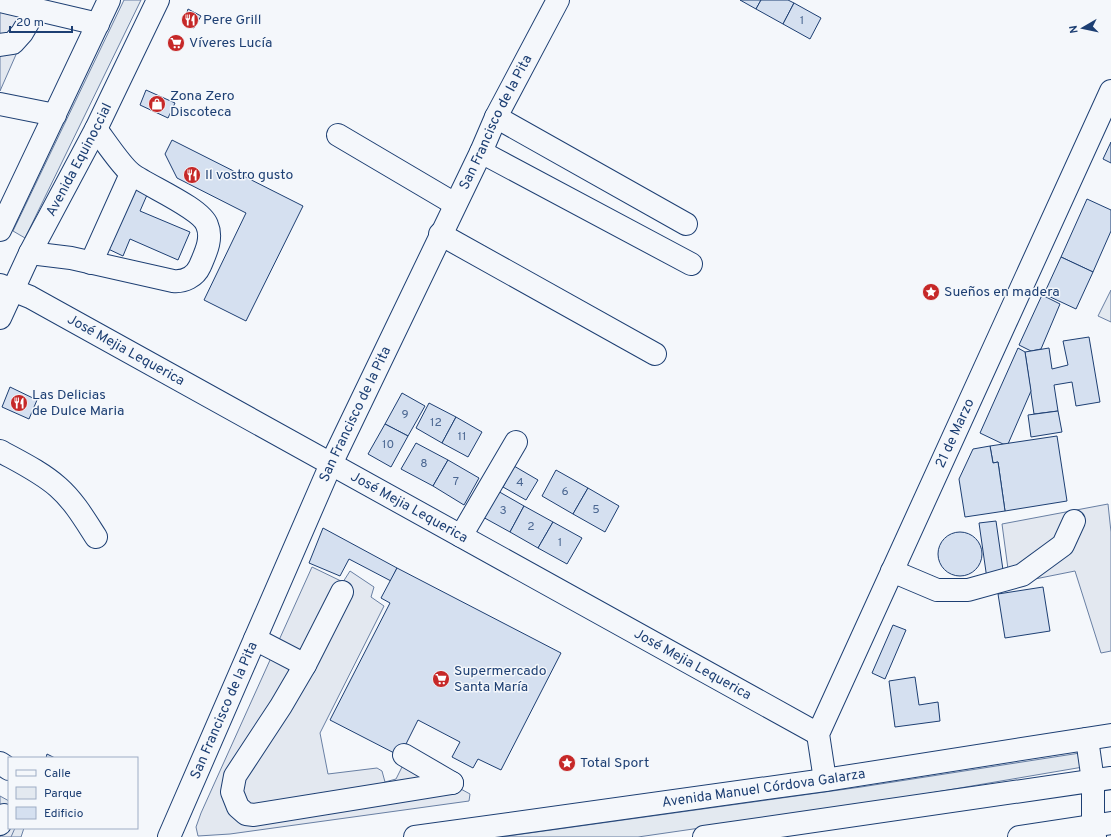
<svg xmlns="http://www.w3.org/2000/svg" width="1111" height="837" font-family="Overpass,sans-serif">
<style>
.green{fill:#e3e9f0;stroke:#687fa3}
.parking{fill:#e3e8f0;stroke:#687fa3}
.building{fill:#d5e0f0;stroke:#1d3f73}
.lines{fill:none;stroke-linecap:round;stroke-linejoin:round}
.minor-casing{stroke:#1d3f73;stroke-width:24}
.major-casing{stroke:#1d3f73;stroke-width:24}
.minor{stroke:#f4f7fb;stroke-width:22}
.major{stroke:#f4f7fb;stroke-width:22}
.labels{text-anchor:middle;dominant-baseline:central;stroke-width:3;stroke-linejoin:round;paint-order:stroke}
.number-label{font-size:12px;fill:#4b6792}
.poi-label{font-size:14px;fill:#1d3f73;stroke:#f4f7fb;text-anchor:start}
.street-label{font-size:14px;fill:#1d3f73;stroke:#f4f7fb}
</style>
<rect width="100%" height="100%" fill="#f4f7fb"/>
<!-- green -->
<g class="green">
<path d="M124 0H141L25 238 13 231Z"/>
<path d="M1111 290V322L1098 316Z"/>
<path d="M1080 753 1083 767 866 804 638 837H501L861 787Z"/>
<path d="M0 796 9 801V828H24L21 837H0Z"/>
</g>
<!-- parking -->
<g class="parking">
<path d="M0 0H40L0 91Z"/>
<path d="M1108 504 1111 532V651L1101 653 1075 571 1010 584 1002 524Z"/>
<path d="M312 567 343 582 350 571 374 587 371 597 384 606 320 733 328 774 377 768 382 771 385 782 396 779 406 759 470 794 469 801 230 834 198 836 196 827 201 813Z"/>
<path d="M0 806 9 828H15L11 837H0Z"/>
</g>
<!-- building -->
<g class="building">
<path d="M740 0H761L756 9Z"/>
<path d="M761 0H788L794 3 783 24 756 9Z"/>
<path d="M794 3 821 18 810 39 783 24Z"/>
<path d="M188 9 201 16 194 28 184 23Z"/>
<path d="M146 90 175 103 168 118 140 105Z"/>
<path d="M172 140 303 206 246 321 204 300 246 213 177 178 165 154Z"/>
<path d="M1111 142V163L1103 159Z"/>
<path d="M130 187 147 195 140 211 190 232 178 260 130 239 123 256 104 247Z"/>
<path d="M1087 199 1111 210V231L1093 272 1061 257Z"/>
<path d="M1061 257 1093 272 1076 309 1044 294Z"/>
<path d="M1042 295 1060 304 1041 349 1031 351 1019 345Z"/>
<path d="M1089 337 1100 402 1076 406 1072 382 1054 385 1058 411 1034 414 1025 352 1049 348 1052 369 1068 365 1063 341Z"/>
<path d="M1018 348 1025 352 1031 391 1008 444H1003L980 433Z"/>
<path d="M10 387 37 400 29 419 2 407Z"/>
<path d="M402 393 425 406 408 436 385 424Z"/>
<path d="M429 403 456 417 442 443 416 428Z"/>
<path d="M1058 411 1062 432 1031 437 1028 415Z"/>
<path d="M456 417 482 432 468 457 442 443Z"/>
<path d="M385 424 408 436 391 467 368 454Z"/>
<path d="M1057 436 1067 501 1005 511 998 462 993 463 990 446Z"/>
<path d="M416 443 448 460 433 486 401 469Z"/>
<path d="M990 446 993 463 998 462 1005 511 965 517 959 479 973 449Z"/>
<path d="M448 460 479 478 464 505 433 486Z"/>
<path d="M514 466 538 480 526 500 503 487Z"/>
<path d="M556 470 588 488 573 514 542 496Z"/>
<path d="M588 488 619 506 605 532 573 514Z"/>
<path d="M496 490 524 506 510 532 481 516Z"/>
<path d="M524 506 553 522 538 548 510 532Z"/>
<path d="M996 521 1004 577 987 579 979 523Z"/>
<path d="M553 522 582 538 567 564 538 548Z"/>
<path d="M323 528 397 568 391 581 349 559 340 576 309 563Z"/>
<circle cx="960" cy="554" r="22"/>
<path d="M397 568 561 653 501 770 478 759 473 768 452 757 460 742 418 720 400 756 330 720 390 603 381 598Z"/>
<path d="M1043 587 1050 631 1005 638 998 594Z"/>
<path d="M893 625 906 630 885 679 872 673Z"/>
<path d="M915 677 919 705 938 702 940 721 895 727 889 681Z"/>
<path d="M47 754 55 758H46Z"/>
</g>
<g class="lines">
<!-- minor casing -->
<g class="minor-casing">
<g id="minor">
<path d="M0 1 98 24"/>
<path d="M0 45 13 43 22 33 36 9"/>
<path d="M0 104 55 115"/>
<path d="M496 117 686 224"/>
<path d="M338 135 455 204"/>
<path d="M481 152 691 264"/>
<path d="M440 234 655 354"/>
<path d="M30 253 71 258 173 281C184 282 195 277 200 266 205 254 213 239 207 225 201 208 148 186 132 174 122 167 105 141 96 129"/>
<path d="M91 263 131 174"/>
<path id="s1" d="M0 285 30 297 818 734"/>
<path d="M0 451C20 462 41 472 58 487 74 501 85 520 96 537"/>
<path d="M461 536 516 442"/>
<path d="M892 571 937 590H968L1022 575 1063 545 1074 521"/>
<path d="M342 592 305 665 281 706 235 776 232 792 238 807 246 814 254 815 452 783"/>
<path d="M255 639 305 665"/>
<path d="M1087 739 1093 781V826L1095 837"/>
<path d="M404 755 452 783"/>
<path d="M0 763 9 769"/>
<path id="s2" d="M825 780 818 734 1111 91"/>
<path d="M0 824 4 815"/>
<path id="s3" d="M169 837 331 464 481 152 496 117 558 0"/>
<path d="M1019 837 1111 823"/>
</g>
</g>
<!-- major casing -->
<g class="major-casing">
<g id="major">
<path d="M0 230 109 0"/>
<path id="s4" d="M0 318 30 253 96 129 158 0"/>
<path id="s5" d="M415 837 825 780 1111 735"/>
<path d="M704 837 1111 778"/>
</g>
</g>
<!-- minor -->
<use href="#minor" class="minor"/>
<!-- major -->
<use href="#major" class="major"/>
</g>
<!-- icons -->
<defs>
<g id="restaurant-disc" transform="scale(0.9)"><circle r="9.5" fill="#c62828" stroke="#f4f7fb"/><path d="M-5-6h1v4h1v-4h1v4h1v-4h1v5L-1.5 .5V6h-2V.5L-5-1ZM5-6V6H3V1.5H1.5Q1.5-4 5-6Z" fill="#fff"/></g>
<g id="supermarket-disc" transform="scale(0.9)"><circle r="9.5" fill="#c62828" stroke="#f4f7fb"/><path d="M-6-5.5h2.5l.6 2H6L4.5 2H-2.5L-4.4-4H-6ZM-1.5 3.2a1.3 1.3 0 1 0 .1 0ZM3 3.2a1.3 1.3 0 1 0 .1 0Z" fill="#fff"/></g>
<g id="shop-disc" transform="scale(0.9)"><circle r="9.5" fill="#c62828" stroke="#f4f7fb"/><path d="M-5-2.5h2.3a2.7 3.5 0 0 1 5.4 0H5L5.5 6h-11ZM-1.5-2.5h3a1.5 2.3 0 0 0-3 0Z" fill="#fff"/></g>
<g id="sight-disc" transform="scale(0.9)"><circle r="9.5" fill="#c62828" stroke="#f4f7fb"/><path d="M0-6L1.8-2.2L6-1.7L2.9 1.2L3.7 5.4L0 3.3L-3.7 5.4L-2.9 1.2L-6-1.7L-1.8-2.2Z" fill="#fff"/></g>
</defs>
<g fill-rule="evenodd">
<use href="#restaurant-disc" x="190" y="20"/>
<use href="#supermarket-disc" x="176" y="43"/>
<use href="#shop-disc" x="157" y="104"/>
<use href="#restaurant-disc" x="192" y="175"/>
<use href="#sight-disc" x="931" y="292"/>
<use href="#restaurant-disc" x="19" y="403"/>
<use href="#supermarket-disc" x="441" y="679"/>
<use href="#sight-disc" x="567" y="763"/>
</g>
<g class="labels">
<!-- number labels -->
<g class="number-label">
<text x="802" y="21">1</text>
<text x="405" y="415">9</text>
<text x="436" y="423">12</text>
<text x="462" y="437">11</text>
<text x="388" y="445">10</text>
<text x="424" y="464">8</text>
<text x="456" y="482">7</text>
<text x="520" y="483">4</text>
<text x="565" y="492">6</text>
<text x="596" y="510">5</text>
<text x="503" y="511">3</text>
<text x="531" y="527">2</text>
<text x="560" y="543">1</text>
</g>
<!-- poi labels -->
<g class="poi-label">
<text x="203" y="20">Pere Grill</text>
<text x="189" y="43">Víveres Lucía</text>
<text x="170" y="96">Zona Zero<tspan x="170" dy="16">Discoteca</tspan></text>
<text x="205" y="175">Il vostro gusto</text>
<text x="944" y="292">Sueños en madera</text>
<text x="32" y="395">Las Delicias<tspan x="32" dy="16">de Dulce Maria</tspan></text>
<text x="454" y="671">Supermercado<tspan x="454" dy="16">Santa María</tspan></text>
<text x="580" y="763">Total Sport</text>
</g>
<!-- street labels -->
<g class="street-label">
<text stroke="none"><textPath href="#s3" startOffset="786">San Francisco de la Pita</textPath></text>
<text stroke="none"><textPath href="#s4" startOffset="177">Avenida Equinoccial</textPath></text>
<text stroke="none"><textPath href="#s1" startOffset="142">José Mejia Lequerica</textPath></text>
<text stroke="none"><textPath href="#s3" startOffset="462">San Francisco de la Pita</textPath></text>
<text stroke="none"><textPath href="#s2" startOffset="377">21 de Marzo</textPath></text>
<text stroke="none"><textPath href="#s1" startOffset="466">José Mejia Lequerica</textPath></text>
<text stroke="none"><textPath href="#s1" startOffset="790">José Mejia Lequerica</textPath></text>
<text stroke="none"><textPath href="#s3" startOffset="138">San Francisco de la Pita</textPath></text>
<text stroke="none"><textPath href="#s5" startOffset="352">Avenida Manuel Córdova Galarza</textPath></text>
</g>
</g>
<!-- legend -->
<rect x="8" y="757" width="130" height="72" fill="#f4f7fb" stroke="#9eadc5"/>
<rect x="16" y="770" width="20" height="6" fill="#f4f7fb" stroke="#9eadc5"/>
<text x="44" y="777" font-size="12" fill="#1d3f73">Calle</text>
<rect x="16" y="787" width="20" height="12" fill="#e3e9f0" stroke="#9eadc5"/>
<text x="44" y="797" font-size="12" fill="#1d3f73">Parque</text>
<rect x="16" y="807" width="20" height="12" fill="#d5e0f0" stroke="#9eadc5"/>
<text x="44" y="817" font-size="12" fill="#1d3f73">Edificio</text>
<!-- north arrow -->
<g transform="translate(1083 28) rotate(261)" stroke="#f4f7fb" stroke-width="3" paint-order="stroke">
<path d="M0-3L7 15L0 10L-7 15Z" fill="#1d3f73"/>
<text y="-6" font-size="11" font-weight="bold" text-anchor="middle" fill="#1d3f73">N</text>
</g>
<!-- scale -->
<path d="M10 26v6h62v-6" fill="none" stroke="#1d3f73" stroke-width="2"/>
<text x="16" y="26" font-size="12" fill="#1d3f73" stroke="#f4f7fb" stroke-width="3" paint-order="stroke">20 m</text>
</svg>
